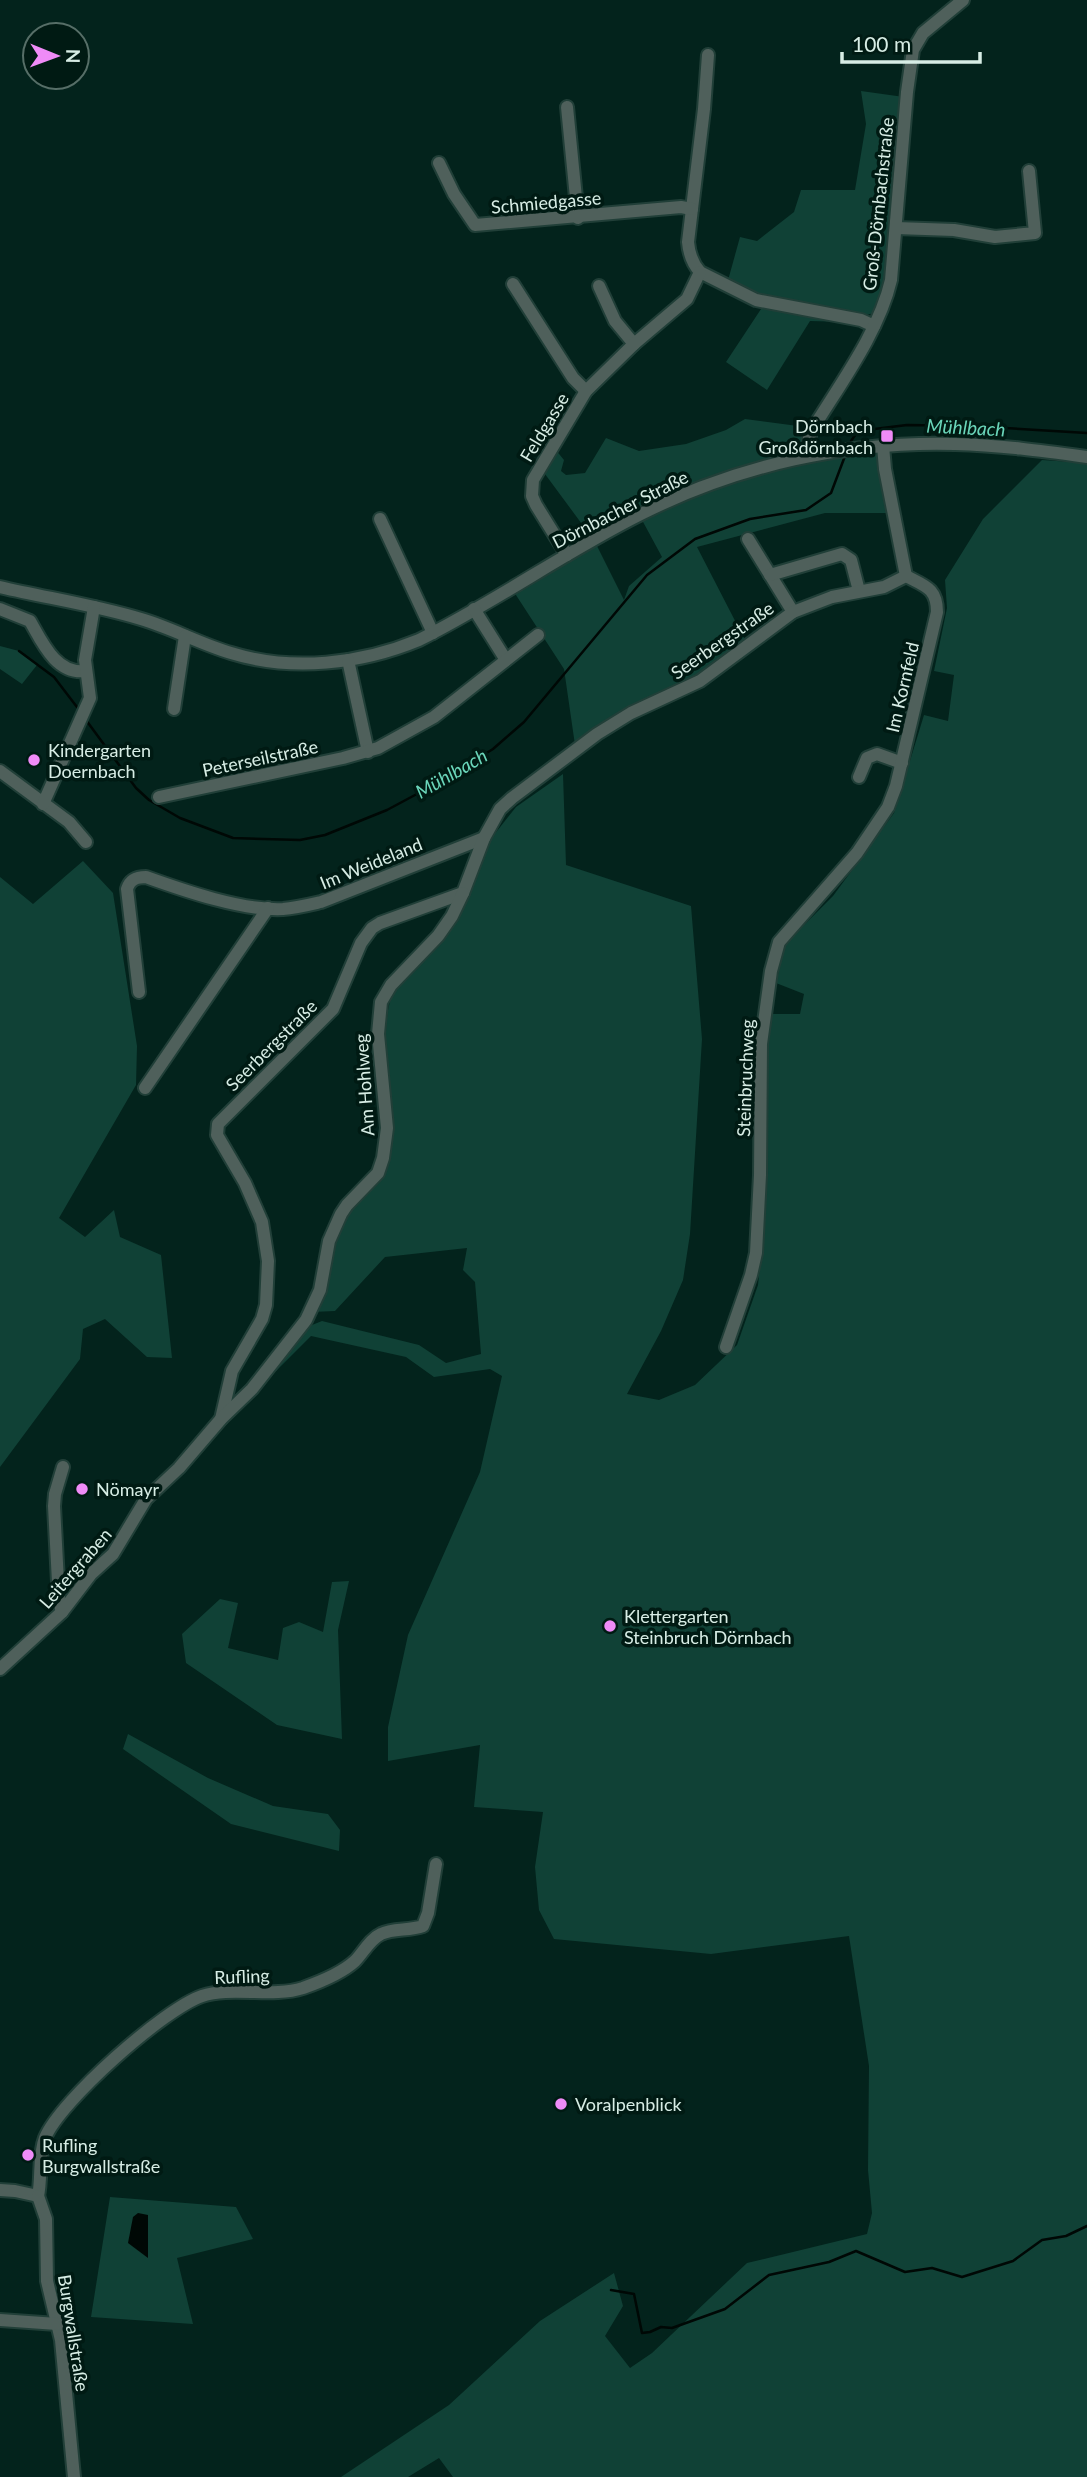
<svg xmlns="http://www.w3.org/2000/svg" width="1087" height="2477" font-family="Lato,sans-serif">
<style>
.green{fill:#104136}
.water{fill:#000805}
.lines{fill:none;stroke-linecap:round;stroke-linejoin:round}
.stream{stroke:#000805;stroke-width:2.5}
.minor-casing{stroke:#213f38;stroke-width:16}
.minor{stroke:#4f605b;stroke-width:12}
.poi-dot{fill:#ef8bf7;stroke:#001a13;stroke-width:2.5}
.labels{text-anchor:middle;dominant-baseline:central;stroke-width:7;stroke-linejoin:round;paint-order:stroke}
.street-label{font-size:18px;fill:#d7ede5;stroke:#001a13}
.poi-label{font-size:18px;fill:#d7ede5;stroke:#001a13;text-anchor:start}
.water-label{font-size:19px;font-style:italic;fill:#6ad6ba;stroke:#001a13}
</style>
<rect width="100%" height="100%" fill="#03231c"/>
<!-- green -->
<g class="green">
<path d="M861 91 904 97 888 277 875 313 861 316 772 300 727 284 740 237 757 241 794 212 801 190H855L866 124Z"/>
<path d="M763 306 846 322 810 321 767 390 726 362Z"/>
<path d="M745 419 798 426C808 437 801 447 791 455L590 535 542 470 555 449 564 460 561 471 566 475 585 473 606 438 639 451 686 444 726 430Z"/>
<path d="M877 454 891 513H825L697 547 746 642 701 674 575 745 564 669 514 592 597 546 624 600 629 586 662 557 642 520C716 486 795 456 877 454Z"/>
<path d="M1042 460 1087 463V2477H453L439 2458 408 2477H341L449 2405 540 2321 614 2273 623 2306 605 2336 630 2368 652 2353 747 2263 867 2234 872 2213 868 2170 869 2066 849 1936 711 1954 554 1939 539 1910 535 1867 543 1812 474 1807 480 1745 388 1761V1727L408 1635 480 1472 502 1376 490 1369 434 1377 406 1357 311 1336 276 1371 272 1369 307 1327 322 1321 419 1345 446 1363 481 1354 475 1282 463 1270 467 1248 385 1257 335 1311 312 1312C321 1285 333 1232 348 1211 363 1191 388 1180 390 1151 394 1108 376 1026 394 991L449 931 493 836 516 807 563 774 566 865 691 906 702 1039 690 1234 683 1280 661 1331 627 1394 659 1400 695 1385 737 1345 758 1285 766 1205 760 1125 771 1014H800L804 994 776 983 785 944 833 896 894 813 924 715 948 721 954 675 934 671 947 608 945 580 983 519Z"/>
<path d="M0 646 19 651 37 665 22 684 0 669Z"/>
<path d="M83 861 113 893 137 1046 136 1085 59 1218 85 1237 114 1210 120 1237 161 1255 172 1358 147 1357 105 1319 83 1329 80 1359 0 1467V877L33 904Z"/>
<path d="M349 1581 338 1630 342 1739 277 1725 186 1663 182 1634 220 1599 238 1603 228 1648 278 1660 283 1628 299 1622 323 1632 332 1582Z"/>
<path d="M128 1734 208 1778 273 1806 328 1814 340 1830 339 1851 231 1824 123 1749Z"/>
<path d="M110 2197 236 2207 253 2239 177 2258 193 2324 91 2317Z"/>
</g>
<!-- water -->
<path class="water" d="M138 2213 148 2215V2258L128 2243 133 2217Z"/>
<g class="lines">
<!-- stream -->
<g class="stream">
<path d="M851 441 858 431 907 425 972 426 1087 433"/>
<path d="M19 651 54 677 80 711"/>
<path d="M86 720 136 788 149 800 180 818 233 838 300 840 325 835 387 810 443 780 493 749 524 722 647 575 695 539 750 519 806 510 831 493 845 456"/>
<path d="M611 2290 634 2294 642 2333 650 2332 661 2327 672 2328 725 2309 769 2275 829 2262 856 2251 905 2272 932 2268 962 2277 1013 2261 1042 2240 1066 2236 1087 2226"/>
</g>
<!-- minor casing -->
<g class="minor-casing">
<g id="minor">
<path d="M708 55 704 109 688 242C689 254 692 263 700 272L756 300 861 320 874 326"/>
<path d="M567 107 578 218"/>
<path d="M439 163 454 194 475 225 681 207 692 209"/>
<path d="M896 228 954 230 995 237 1035 233 1029 171"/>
<path d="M513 284 573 378 586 391"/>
<path d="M599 286 615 321 634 344"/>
<path d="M809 456V438L812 430C840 384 879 332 891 280L907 92 913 50 923 33 963 0"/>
<path d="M380 519 433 633"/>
<path d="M748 539 793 612"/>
<path d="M567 555 536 505 532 496 533 480 586 391 634 344 687 299 700 272"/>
<path d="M770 575 842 554 851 560 859 591"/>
<path d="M0 587C47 598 95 605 141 619 172 628 200 644 231 653 292 672 361 664 419 640 495 602 565 552 641 514 738 465 847 441 955 444 999 445 1043 451 1087 457"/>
<path d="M0 609 30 621C42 642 56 675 86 671"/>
<path d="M474 609 506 660"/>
<path d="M348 660 368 752"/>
<path d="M174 709 185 636"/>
<path d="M0 771 69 822 86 842"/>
<path d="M859 777 867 758 877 754 902 763"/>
<path d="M159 797 343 758 378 748 434 717 538 635"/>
<path d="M43 804 90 698 85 660 94 607"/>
<path d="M139 992 127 889C130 879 137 877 146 877 185 891 243 911 283 909 296 908 308 905 321 902L484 838"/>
<path d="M145 1088 268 908"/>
<path d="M726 1347 751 1275 756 1253 760 1175 761 1044 771 971 779 942 857 853 888 807 896 786 937 612C937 588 925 586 906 576"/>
<path d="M221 1419 232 1371 262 1319 266 1305 268 1261 262 1222 245 1183 217 1135 218 1124 333 1009 361 943 372 928 380 923 463 893 484 838 500 809 512 798 597 734 631 713 700 681 793 612 832 597 884 587 906 576 885 469 883 446"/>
<path d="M62 1612 59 1601 54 1506 55 1494 63 1467"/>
<path d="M0 1669 62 1612 91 1574 113 1554 146 1499 179 1468 221 1419 252 1389 306 1320 320 1290 329 1241 341 1214 347 1205 378 1173 383 1158 387 1128 378 1034 381 1002 391 985 438 936 452 916 463 893"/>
<path d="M0 2190 15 2191 38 2196C42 2178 38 2156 45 2138 60 2101 164 2009 202 1996 231 1986 272 1998 303 1988 320 1982 342 1973 355 1961 363 1953 370 1939 381 1934 393 1928 409 1931 423 1926L428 1913 436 1864"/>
<path d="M38 2196 46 2219 47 2281 61 2340 74 2477"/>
<path d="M0 2320 57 2324"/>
</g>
</g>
<!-- minor -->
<use href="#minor" class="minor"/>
</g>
<!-- markers -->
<g class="poi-dot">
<rect x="880" y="429" width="14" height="14" rx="3.5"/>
<circle cx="34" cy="760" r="7"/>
<circle cx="82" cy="1489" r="7"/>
<circle cx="610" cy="1626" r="7"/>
<circle cx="561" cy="2104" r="7"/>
<circle cx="28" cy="2155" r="7"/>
</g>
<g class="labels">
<!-- street labels -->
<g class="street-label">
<text transform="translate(546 202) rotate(-5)">Schmiedgasse</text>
<text transform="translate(878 204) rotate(-84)">Groß-Dörnbachstraße</text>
<text transform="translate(544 427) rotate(-59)">Feldgasse</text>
<text transform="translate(620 509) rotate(-27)">Dörnbacher Straße</text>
<text transform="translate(722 640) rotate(-35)">Seerbergstraße</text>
<text transform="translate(902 687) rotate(-77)">Im Kornfeld</text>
<text transform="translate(260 758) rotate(-12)">Peterseilstraße</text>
<text transform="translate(371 863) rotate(-22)">Im Weideland</text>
<text transform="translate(271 1045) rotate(-45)">Seerbergstraße</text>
<text transform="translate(745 1078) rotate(-88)">Steinbruchweg</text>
<text transform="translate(364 1085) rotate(-94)">Am Hohlweg</text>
<text transform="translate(75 1568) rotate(-49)">Leitergraben</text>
<text transform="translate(242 1976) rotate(-2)">Rufling</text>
<text transform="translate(74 2333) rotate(81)">Burgwallstraße</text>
</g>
<!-- poi labels -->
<g class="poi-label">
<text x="873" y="426" text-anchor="end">Dörnbach<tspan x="873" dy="21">Großdörnbach</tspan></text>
<text x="48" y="750">Kindergarten<tspan x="48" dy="21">Doernbach</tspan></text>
<text x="96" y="1489">Nömayr</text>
<text x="624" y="1616">Klettergarten<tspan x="624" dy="21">Steinbruch Dörnbach</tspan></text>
<text x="575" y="2104">Voralpenblick</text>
<text x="42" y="2145">Rufling<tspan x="42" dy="21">Burgwallstraße</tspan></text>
</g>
<!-- water labels -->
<g class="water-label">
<text transform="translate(966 427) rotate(3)">Mühlbach</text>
<text transform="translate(451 773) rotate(-30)">Mühlbach</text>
</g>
</g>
<!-- north arrow -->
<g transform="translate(56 56) rotate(91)"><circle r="33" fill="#001a13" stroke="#566e67" stroke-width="2"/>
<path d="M0-5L12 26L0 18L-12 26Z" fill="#ef8bf7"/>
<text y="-10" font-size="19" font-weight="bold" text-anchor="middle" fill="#d7ede5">N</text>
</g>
<!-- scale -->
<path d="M842 52v10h138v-10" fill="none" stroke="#d7ede5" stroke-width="3.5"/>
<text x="852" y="52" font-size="21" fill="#d7ede5" stroke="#001a13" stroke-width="5" paint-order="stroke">100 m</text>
</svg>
